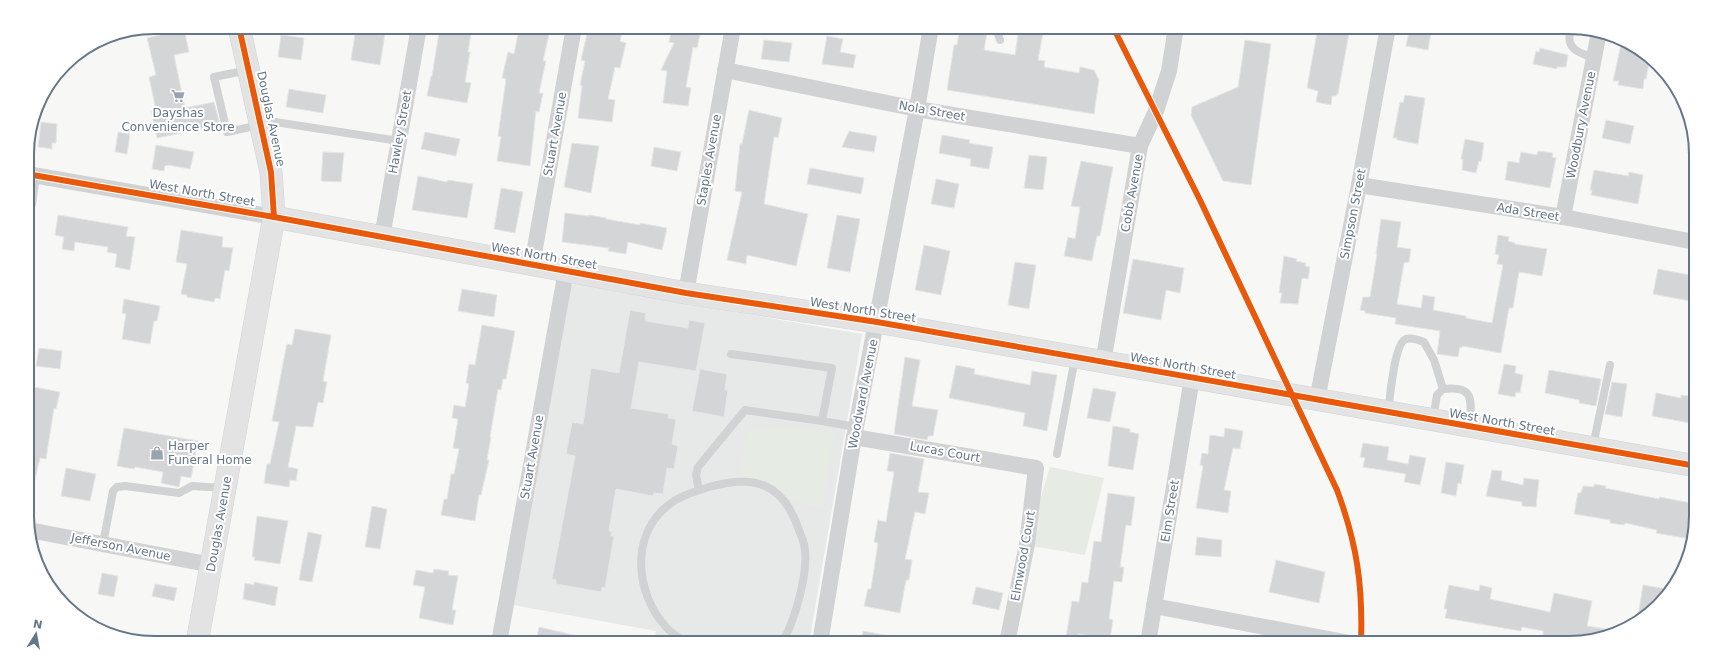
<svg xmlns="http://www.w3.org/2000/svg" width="1723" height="670" font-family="'DejaVu Sans',sans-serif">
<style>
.built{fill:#e7e9e9}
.green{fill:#e6ebe4}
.building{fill:#d4d5d6;stroke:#e6e6e6}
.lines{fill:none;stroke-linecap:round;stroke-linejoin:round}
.secondary-casing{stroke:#d2d4d6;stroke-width:23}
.lane{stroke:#d1d2d3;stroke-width:8}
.street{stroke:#d1d2d3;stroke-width:16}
.secondary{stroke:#e3e3e4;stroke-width:22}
.cycleway-casing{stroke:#fff;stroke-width:8}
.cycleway{stroke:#e8590c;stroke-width:6}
.labels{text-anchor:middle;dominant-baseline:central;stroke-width:4;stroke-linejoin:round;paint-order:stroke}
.street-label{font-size:12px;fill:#657689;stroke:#fff}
.poi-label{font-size:12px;fill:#657689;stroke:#fff}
.rim{fill:none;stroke:#657689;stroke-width:2}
</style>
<rect width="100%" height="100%" fill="#f7f7f6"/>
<!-- built -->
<path class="built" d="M573 284 862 334 809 643H654L656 631 513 605 567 293Z"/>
<!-- green -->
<g class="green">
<path d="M763 427H788L834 431 822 508 793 502 786 494 766 480 739 476 746 435Z"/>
<path d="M1050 467 1104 478 1085 555 1026 545Z"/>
</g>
<!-- building -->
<g class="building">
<path d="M356 27H386L380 65 351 60Z"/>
<path d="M440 27H472L468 52H470L465 82 471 83 467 103 427 96 431 76H432Z"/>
<path d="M590 27H623L620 41 626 43 620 68 615 67 608 99 615 100 612 122 578 118 582 86 580 85 585 61 581 60 587 34 589 35Z"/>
<path d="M672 27H686L701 30 697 48 693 47 686 87 691 88 688 106 663 103 667 71 661 70 674 43 669 42Z"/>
<path d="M960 27H988L984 50 1015 55 1019 27H1044L1038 60 1045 61 1044 67 1079 73 1080 67 1094 70 1099 80 1094 114 947 90 954 45H957Z"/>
<path d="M1318 27H1350L1338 94H1337L1336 96H1332L1331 105 1316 102 1318 91 1307 88Z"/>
<path d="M1410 27H1432L1428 50 1406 46Z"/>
<path d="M184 29 189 52 174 55 185 108 214 102 220 125 157 138 151 111 156 110 149 77 156 75 147 38Z"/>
<path d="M519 29 549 34 543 61H546L539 93H543L539 112 536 111 530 166 497 161 501 137 498 136 506 79 502 78 508 52 514 54Z"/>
<path d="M281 35 304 38 301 60 278 57Z"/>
<path d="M827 36 843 39 840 52 856 55 853 68 822 64Z"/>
<path d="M764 40 792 43 789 62 761 59Z"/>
<path d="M1245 40 1271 44 1251 185 1223 181 1191 115 1192 107 1238 87Z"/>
<path d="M1622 40 1640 49 1650 58 1646 79H1644L1643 89 1618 85 1619 81H1613Z"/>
<path d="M1540 48 1568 55 1566 67H1557V69L1533 64 1536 51 1539 52Z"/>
<path d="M289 89 326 95 323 113 286 107Z"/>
<path d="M1405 95 1425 98 1418 144 1397 140V138H1393L1400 102 1403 103Z"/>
<path d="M749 110 782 118 778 138 774 137 764 204 808 214 796 266 747 255 746 264 727 260 742 192 735 191 740 144H742Z"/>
<path d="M1606 120 1634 126 1630 144 1602 138Z"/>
<path d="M41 122 57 124 56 143H52V149L38 147Z"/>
<path d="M849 131 877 136 874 152 842 147Z"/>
<path d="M118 132 130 134 127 154 115 152Z"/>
<path d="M425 132 460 139 456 156 421 149Z"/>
<path d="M942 135 970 140 969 143 993 147 989 169 970 166 971 159 939 153Z"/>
<path d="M1465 139 1484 143 1481 162 1479 161 1476 173 1462 170 1463 159H1461Z"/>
<path d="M572 143 599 146 591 193 564 187Z"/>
<path d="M156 145 194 152 190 169 168 165 165 166 164 171 152 169Z"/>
<path d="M654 147 681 152 677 171 651 166Z"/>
<path d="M1538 151 1553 153 1552 157 1556 158 1550 188 1505 180 1508 161 1519 163 1521 152 1537 155Z"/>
<path d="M323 152 344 153 341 182 321 181Z"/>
<path d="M1029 155 1047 157 1043 190 1024 188Z"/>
<path d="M1081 161 1113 167 1100 236H1097L1092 261 1064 256 1068 237 1075 239 1080 207 1071 206Z"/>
<path d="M810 168 864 178 861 194 807 184Z"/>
<path d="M1594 170 1628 176 1629 172 1643 175 1638 204 1591 195 1592 190H1590Z"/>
<path d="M418 176 447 182 448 180 473 184 467 218 412 210Z"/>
<path d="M936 179 959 184 954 208 931 204Z"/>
<path d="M501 188 523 192 515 233 494 229Z"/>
<path d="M565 213 589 216V215L606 218V219L640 225V223L667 228 662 250 628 242 626 254 608 251 609 248 562 242Z"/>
<path d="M58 215 128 227 126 236 135 237 130 270 115 267 117 254 107 252 108 247 75 242 74 251 62 249 64 237 55 235Z"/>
<path d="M837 215 860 219 850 272 827 268Z"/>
<path d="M1381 219 1401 222 1397 247 1411 249 1409 262 1404 263 1397 304 1421 308 1423 295 1435 297 1433 310 1466 316V318L1492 323 1503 265 1497 264 1499 255 1495 254 1498 235 1509 237 1508 241 1515 243V244L1547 249 1542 276 1519 272 1513 308H1509L1501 353 1462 346V348L1460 347 1458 357 1437 354 1440 331 1395 324 1396 318 1365 313V311L1360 310 1363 297H1370L1377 254H1376Z"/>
<path d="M181 230 223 237 222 247 233 248 229 271 225 270 220 299 215 298 214 302 187 297V295L181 294 187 264 176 262Z"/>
<path d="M924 245 950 251 941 295 915 290Z"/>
<path d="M1284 256 1297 259 1296 261 1306 263 1305 266 1310 267 1308 279 1302 278 1298 304 1280 303 1282 293H1279Z"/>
<path d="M1133 259 1184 268 1180 293 1166 290 1161 320 1123 313Z"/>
<path d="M1015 262 1036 265 1029 309 1008 305Z"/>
<path d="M1658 269 1695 276V302L1653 294Z"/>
<path d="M462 289 497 295 494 317 458 311Z"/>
<path d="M124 299 160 306 157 321H154L150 344 122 339 126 314 122 313Z"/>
<path d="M630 310 646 313 645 321 688 328 689 320 705 323 696 371 639 362 631 408 669 414 668 418 676 419 672 444 678 446 674 469 667 468 663 494 654 493 653 496 616 489 609 531 612 532 611 536H614L605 588 602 587 601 592 556 584V580L552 579 575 456 566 454 572 422 583 424 591 368 619 373Z"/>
<path d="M482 325 515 331 506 379H503L501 390 498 389 490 437H491L487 460H489L481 495H479L475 521 441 515 444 499H447L451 474H454L459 449 453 448 458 419 452 418 454 405 465 407 469 384 466 383 469 364 475 365Z"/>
<path d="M295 329 331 335 323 381 327 382 323 403 318 402 313 427 296 426 288 467 298 469 296 481 290 480 289 487 264 483 267 464H270L279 422 272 421 285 353 287 344 292 345Z"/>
<path d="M39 348 62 351 60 369 36 366Z"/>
<path d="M905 357 920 360 912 406 938 410 933 436H928L927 440 894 434Z"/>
<path d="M1504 364 1516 366 1515 373 1523 375 1520 393 1516 392 1515 397 1498 394Z"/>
<path d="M956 365 975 369 974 374 1030 385 1032 371 1057 375 1047 431 1023 426 1025 413 949 398Z"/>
<path d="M700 369 727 374 725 390H728L724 417 692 411Z"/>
<path d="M1549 370 1601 379 1596 406 1579 403V400L1545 393Z"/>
<path d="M1612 382 1627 384 1622 417 1605 414Z"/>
<path d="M29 386 60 392 56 409 54 408 46 459 40 458 34 483 29 482Z"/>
<path d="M1093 388 1116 392 1110 422 1087 418Z"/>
<path d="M1656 393 1681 398V395L1696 397 1694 419 1691 418 1690 423 1652 416Z"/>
<path d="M1113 426 1130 429V432L1139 434 1133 470 1108 466Z"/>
<path d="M124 428 198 441 191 478 181 476 179 487 161 483 163 472 135 467 134 469 117 466Z"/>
<path d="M1225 428 1243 431 1240 449 1233 448 1224 490 1231 491 1228 513 1196 508 1203 466 1200 465 1202 453 1208 454 1210 435 1224 437Z"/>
<path d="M1363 443 1389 447 1387 460 1408 464 1410 455 1426 458 1420 485 1404 482 1406 474 1363 467 1365 458 1360 457Z"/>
<path d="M890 453 924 459 918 492 929 493 925 514 915 512 905 559 912 560 909 580H906L900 613 864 606 868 589H871L878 543 874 542 878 520 886 522 894 472 887 471Z"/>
<path d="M1446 462 1464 465 1461 484 1458 483 1456 496 1441 493Z"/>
<path d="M66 468 96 474 90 501 61 496Z"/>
<path d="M1492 470 1502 471 1501 480 1523 485 1524 478 1539 480 1536 507 1522 506V502L1486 496Z"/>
<path d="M1594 484 1606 486 1605 488 1659 499 1660 497 1696 504 1694 529H1692L1690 539 1656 533 1657 530 1625 523 1624 525 1610 523V520L1574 514 1578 493H1581L1583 486 1594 487Z"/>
<path d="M1108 493 1135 497 1131 526 1126 525 1120 567H1124L1122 582 1114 581 1109 619 1113 620 1110 639 1078 634 1077 643H1065L1072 601 1079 602 1082 582 1088 583 1094 541 1101 542Z"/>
<path d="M372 506 387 509 380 549 365 547Z"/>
<path d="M257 516 288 521 280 564 254 560 255 557H252Z"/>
<path d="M308 532 322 535 312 582 299 580Z"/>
<path d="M1197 537 1222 540 1221 557 1195 555Z"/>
<path d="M1276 560 1325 572 1319 603 1269 592Z"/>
<path d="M434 569 449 571 448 575 458 576 452 610H456L453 625 419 618 425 587 413 585 416 570 433 573Z"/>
<path d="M102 573 118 576 114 597 98 594Z"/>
<path d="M254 582 278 587 275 606 243 599 245 583 254 585Z"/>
<path d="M155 584 177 588 174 601 152 596Z"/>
<path d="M1449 585 1479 591 1480 585 1492 588 1490 599 1550 612 1554 593 1592 601 1587 626 1619 631 1610 636 1577 643H1567L1555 640V638L1543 635V631L1522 627 1521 631 1445 618 1447 609H1444Z"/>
<path d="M1643 585 1672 590 1646 617 1637 622Z"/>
<path d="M976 587 1003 593 999 610 972 604Z"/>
<path d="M539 627 586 638V643H536Z"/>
<path d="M863 631 896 637 895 643H861Z"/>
</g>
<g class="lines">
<!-- secondary casing -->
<g class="secondary-casing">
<g id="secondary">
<path d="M274 217 686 293 877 322 1696 466"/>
<path d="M197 643 274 217 271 172 239 27"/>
</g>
</g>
<!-- lane -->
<g class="lane">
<path d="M996 27 1000 40"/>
<path d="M1576 28 1570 32C1566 50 1580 53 1594 58"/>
<path d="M99 41 100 40"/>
<path d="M248 70 214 77 227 132 260 125"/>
<path d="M262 120 399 141"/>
<path d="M731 354 832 368 822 421 856 427"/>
<path d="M1388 412C1390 399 1394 343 1406 339 1412 337 1419 340 1424 342L1434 360 1443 389"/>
<path d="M1433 419 1437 395 1443 389C1475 385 1471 400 1470 425"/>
<path d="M1593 446 1610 365"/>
<path d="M1057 454 1075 358"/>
<path d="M699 490 696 475 698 467 745 410 822 421"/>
<path d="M103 544 113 491 117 487 125 486 179 493 192 486 224 488"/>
<path d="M687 643C680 638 671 633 666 627 636 594 630 538 666 507 678 496 694 492 709 487 755 474 783 483 799 530 800 534 803 539 804 544 810 570 795 620 782 643"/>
</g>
<!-- street -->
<g class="street">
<path d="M725 70 917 109 1140 146"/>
<path d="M27 174 274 217"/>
<path d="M1359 185 1563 217 1695 242"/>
<path d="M28 204 32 175"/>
<path d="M1563 217 1599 32"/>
<path d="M382 237 419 27"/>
<path d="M532 265 574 27"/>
<path d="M686 293 733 27"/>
<path d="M1103 363 1140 146 1156 111 1169 71 1176 27"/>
<path d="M1317 400 1359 185 1388 27"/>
<path d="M854 437 1036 468 1027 544 1007 643"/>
<path d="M29 530 212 565"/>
<path d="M1154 606 1350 643"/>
<path d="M499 643 566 271"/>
<path d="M820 643 854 437 917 109 931 27"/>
<path d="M1148 643 1192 378"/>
</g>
<!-- secondary -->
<use href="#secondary" class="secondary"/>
<!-- cycleway casing -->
<g class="cycleway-casing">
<g id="cycleway">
<path d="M239 27 271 172 274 217"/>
<path d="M1113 27 1200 200 1337 490C1357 544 1363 585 1361 643"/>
<path d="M27 174 274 217 686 293 877 322 1696 466"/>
</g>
</g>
<!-- cycleway -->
<use href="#cycleway" class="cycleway"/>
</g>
<!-- icons -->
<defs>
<g id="supermarket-bare" transform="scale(1.08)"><path d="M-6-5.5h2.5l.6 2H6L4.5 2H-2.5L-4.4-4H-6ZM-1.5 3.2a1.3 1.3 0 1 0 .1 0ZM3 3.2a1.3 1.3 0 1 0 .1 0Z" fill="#98a3af" stroke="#fff" stroke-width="2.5" paint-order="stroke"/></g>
<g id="shop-bare" transform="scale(1.08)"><path d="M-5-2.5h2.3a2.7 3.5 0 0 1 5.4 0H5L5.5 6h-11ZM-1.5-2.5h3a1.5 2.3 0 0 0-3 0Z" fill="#98a3af" stroke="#fff" stroke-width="2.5" paint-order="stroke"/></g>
</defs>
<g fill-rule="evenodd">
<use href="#supermarket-bare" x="178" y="96"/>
<use href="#shop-bare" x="157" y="453"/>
</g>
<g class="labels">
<!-- street labels -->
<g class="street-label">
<text transform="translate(932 111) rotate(10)">Nola Street</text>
<text transform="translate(271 119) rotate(78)">Douglas Avenue</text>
<text transform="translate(1581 125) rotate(-79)">Woodbury Avenue</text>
<text transform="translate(400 132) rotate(-80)">Hawley Street</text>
<text transform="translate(555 134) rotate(-80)">Stuart Avenue</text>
<text transform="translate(709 160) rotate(-80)">Staples Avenue</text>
<text transform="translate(202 193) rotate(10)">West North Street</text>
<text transform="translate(1132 193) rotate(-80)">Cobb Avenue</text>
<text transform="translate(1528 212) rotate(9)">Ada Street</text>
<text transform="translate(1353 214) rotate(-79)">Simpson Street</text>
<text transform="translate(544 256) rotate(10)">West North Street</text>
<text transform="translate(863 310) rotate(9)">West North Street</text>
<text transform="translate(1183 366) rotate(10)">West North Street</text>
<text transform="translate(863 394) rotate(-79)">Woodward Avenue</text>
<text transform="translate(1502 422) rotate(10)">West North Street</text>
<text transform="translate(945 452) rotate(10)">Lucas Court</text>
<text transform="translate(532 457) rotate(-80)">Stuart Avenue</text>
<text transform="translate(1170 511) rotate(-81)">Elm Street</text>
<text transform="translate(219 524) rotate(-80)">Douglas Avenue</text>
<text transform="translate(121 547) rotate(11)">Jefferson Avenue</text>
<text transform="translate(1023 556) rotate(-80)">Elmwood Court</text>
</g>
<!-- poi labels -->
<g class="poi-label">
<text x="178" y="113">Dayshas<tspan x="178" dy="14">Convenience Store</tspan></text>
<text x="168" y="446" text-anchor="start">Harper<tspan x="168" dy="14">Funeral Home</tspan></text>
</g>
</g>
<!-- crop -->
<path d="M0 0H1723V670H0ZM154 34H1569A120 120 0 0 1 1689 154V516A120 120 0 0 1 1569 636H154A120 120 0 0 1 34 516V154A120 120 0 0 1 154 34Z" fill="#fff" fill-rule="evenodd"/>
<path class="rim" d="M154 34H1569A120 120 0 0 1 1689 154V516A120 120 0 0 1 1569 636H154A120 120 0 0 1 34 516V154A120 120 0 0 1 154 34Z"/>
<!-- north arrow -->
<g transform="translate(36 634) rotate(11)" stroke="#ffffff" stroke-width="3" paint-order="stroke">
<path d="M0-3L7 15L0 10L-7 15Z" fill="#657689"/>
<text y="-6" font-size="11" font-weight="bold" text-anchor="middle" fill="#657689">N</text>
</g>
</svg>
